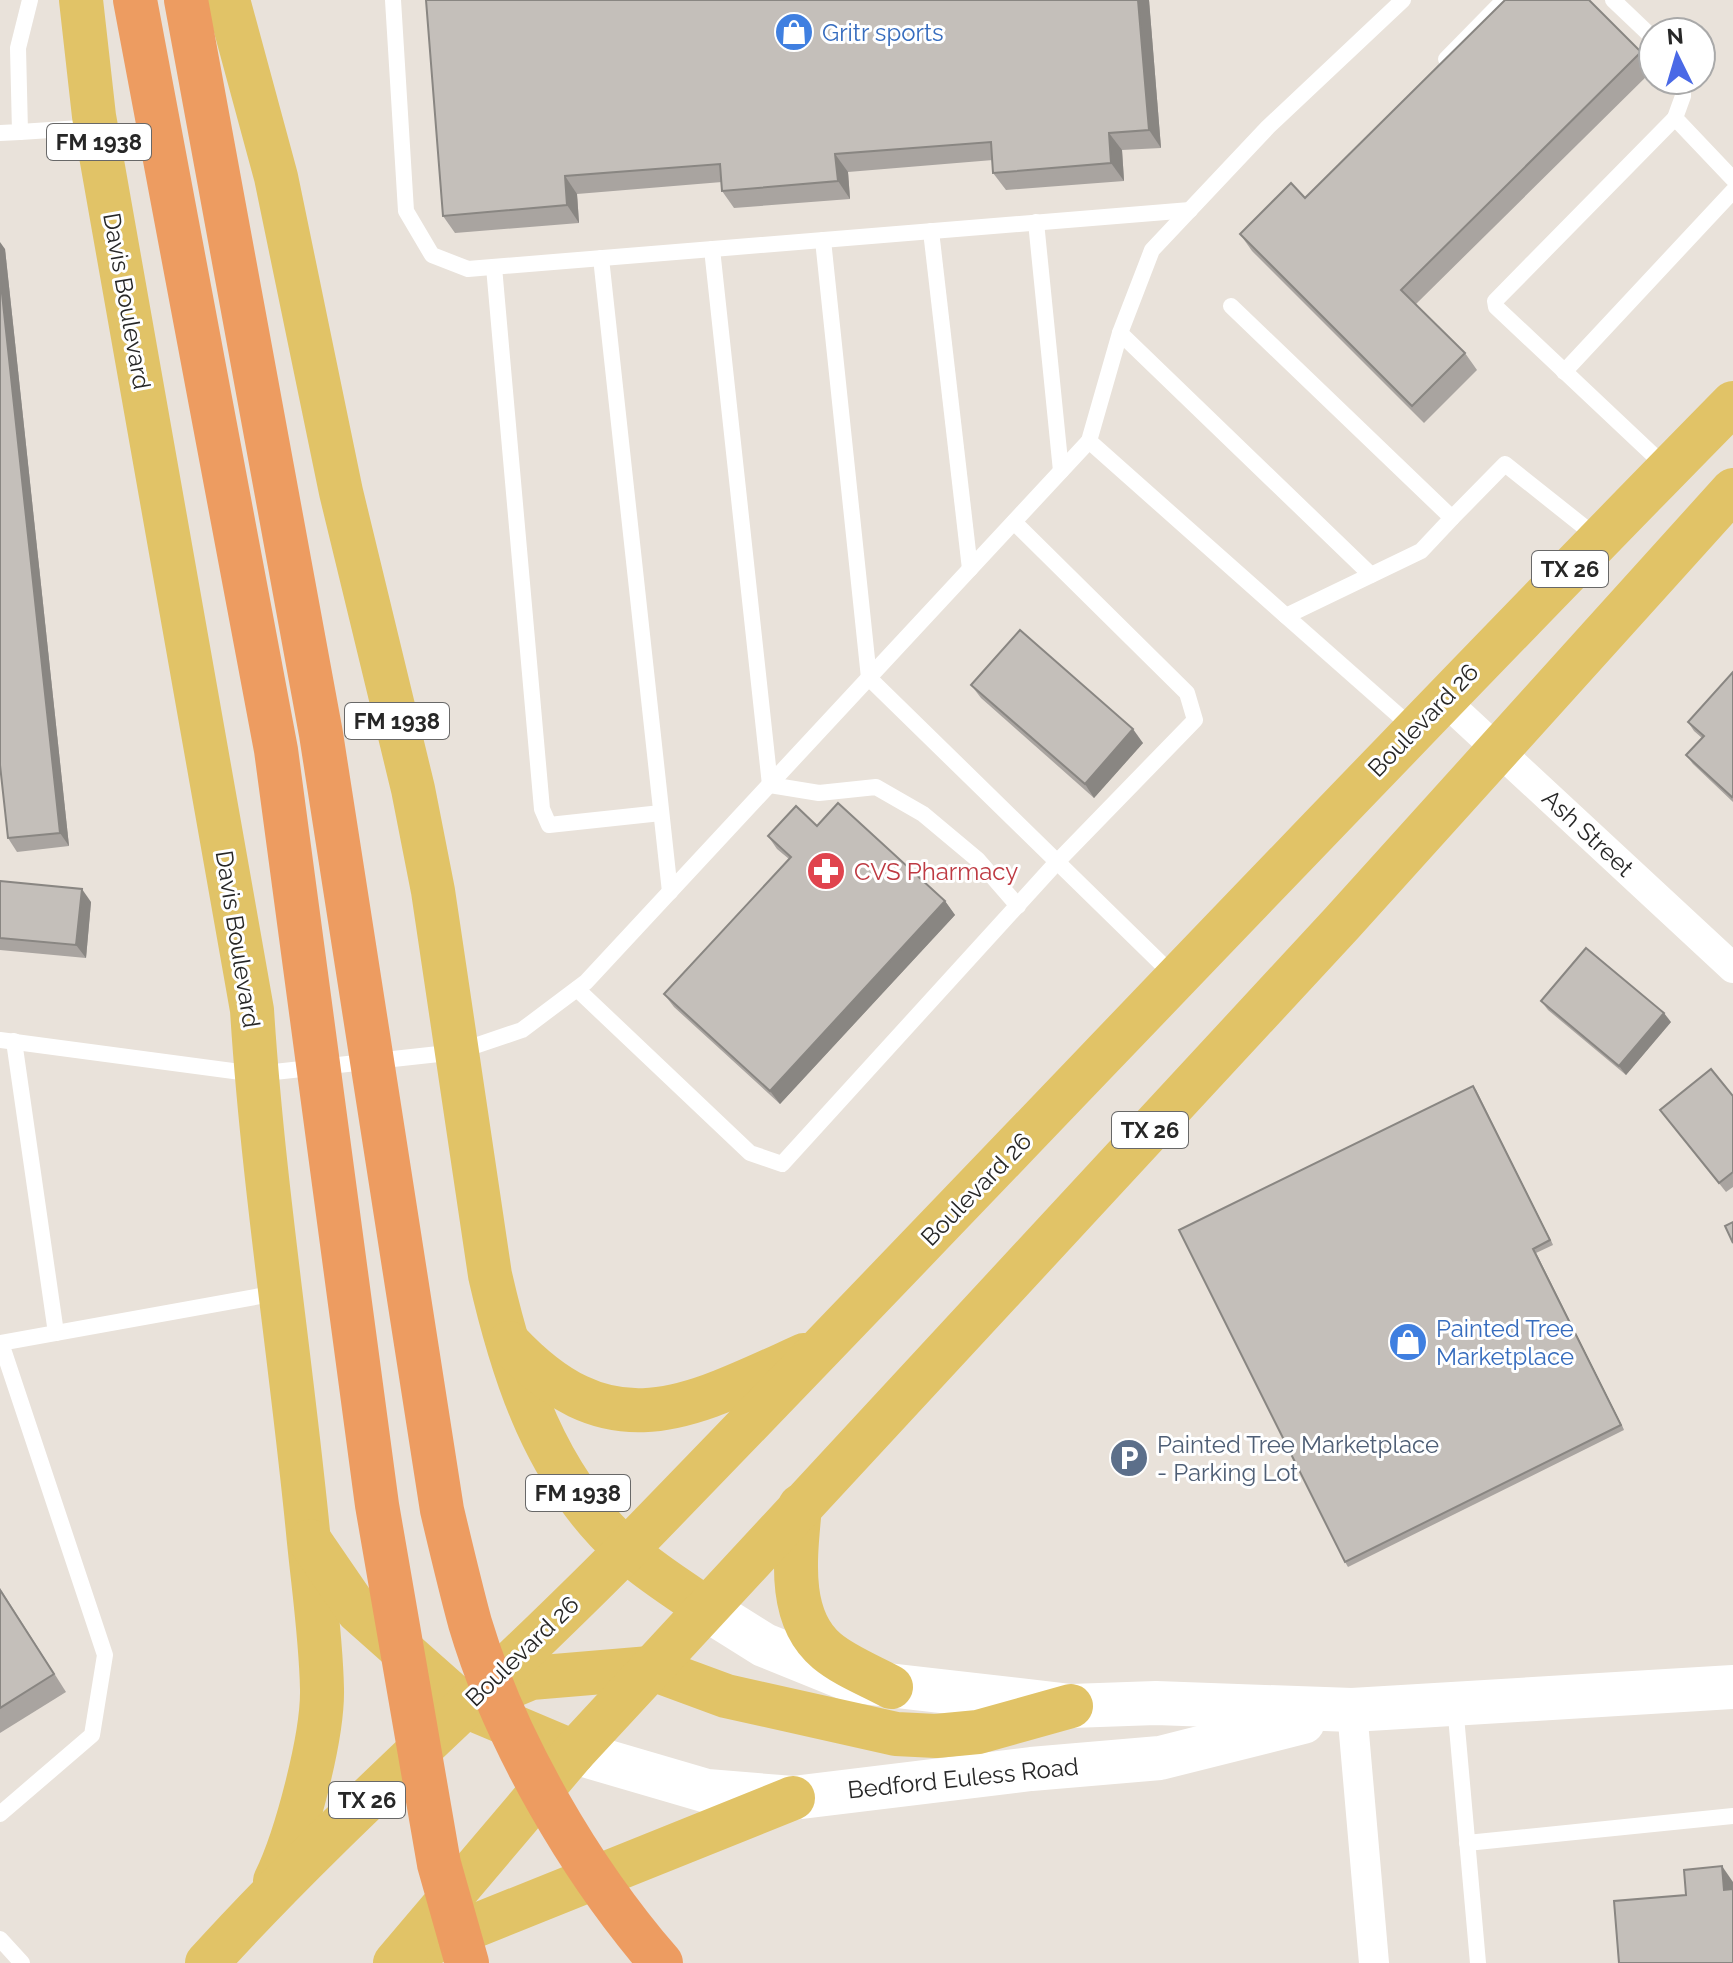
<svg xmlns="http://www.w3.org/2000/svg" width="1733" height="1963" font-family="Raleway,sans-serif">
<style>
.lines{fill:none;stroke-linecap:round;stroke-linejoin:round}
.service{stroke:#fff;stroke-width:16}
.minor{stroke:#fff;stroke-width:30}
.secondary{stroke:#fff;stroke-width:44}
.primary{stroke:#e1c367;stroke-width:44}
.motorway{stroke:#ed9c61;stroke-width:44}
.wall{fill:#a9a4a0}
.shaded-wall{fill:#898682}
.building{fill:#c4bfba;stroke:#898682;stroke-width:2}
.labels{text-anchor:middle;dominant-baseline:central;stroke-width:6;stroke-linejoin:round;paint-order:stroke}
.shield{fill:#fff;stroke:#686868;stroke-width:2}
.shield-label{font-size:22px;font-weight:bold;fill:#272727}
.shop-label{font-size:24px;fill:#366cbe;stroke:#fff;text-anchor:start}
.street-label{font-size:24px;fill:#272727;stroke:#fff}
.health-label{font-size:24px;fill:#be3a42;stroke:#fff;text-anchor:start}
.service-label{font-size:24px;fill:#4e5e75;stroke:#fff;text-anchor:start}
</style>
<rect width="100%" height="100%" fill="#e9e2da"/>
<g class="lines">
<!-- service -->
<g class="service">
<path d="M393 0 406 211 432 255 468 269 1190 210"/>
<path d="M1613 0 1653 38"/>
<path d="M1446 59 1504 0"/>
<path d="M1683 80V96L1675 118 1733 179"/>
<path d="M20 132 95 127"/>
<path d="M0 133 20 132 18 48 30 0"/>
<path d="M1036 222 1061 471"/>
<path d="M931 231 970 569"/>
<path d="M823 240 869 678 1176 978"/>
<path d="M712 249 770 785 819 793 876 787 923 814 978 860 1018 906"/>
<path d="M601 258 670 892"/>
<path d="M494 267 542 809 549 825 661 813"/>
<path d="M1231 306 1452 518 1505 464 1598 538"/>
<path d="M1120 333 1371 575"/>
<path d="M1564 372 1733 191"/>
<path d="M1667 468 1496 307 1495 301 1675 118"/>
<path d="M1286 616 1089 441 1120 333 1152 250 1268 127 1403 0"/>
<path d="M1414 729 1286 616 1421 551 1452 518"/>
<path d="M577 989 750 1153 782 1164 1057 862 1195 720 1187 693 1014 522"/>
<path d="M0 1040 256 1074 457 1052 522 1030 586 982 1089 441"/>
<path d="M14 1041 56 1333"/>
<path d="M1455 1705 1478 1963"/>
<path d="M0 1814 92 1735 105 1655 1 1343 277 1293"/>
<path d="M1467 1843 1733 1816"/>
<path d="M0 1939 22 1963"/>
</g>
<!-- minor -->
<g class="minor">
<path d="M1443 699 1733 968"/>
<path d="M1352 1710 1374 1963"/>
</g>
<!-- secondary -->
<g class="secondary">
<path d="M705 1608 764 1645 853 1681 1071 1706 1156 1703 1352 1710 1733 1687"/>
<path d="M574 1752 707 1791 793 1798 1031 1769 1160 1758 1303 1722"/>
</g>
<!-- primary -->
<g class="primary">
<path d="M81 0 94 116 252 1010C263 1184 291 1358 308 1532 313 1584 321 1637 322 1689 323 1737 296 1838 275 1881"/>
<path d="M228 0 276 177 341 492 413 789 433 891 490 1275C513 1376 546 1478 626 1550 650 1572 679 1589 705 1608"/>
<path d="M509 1343C612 1452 687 1408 804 1355"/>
<path d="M800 1506C796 1553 786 1617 827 1651 845 1666 871 1676 891 1687"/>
<path d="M310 1541 358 1611 465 1706 574 1752"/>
<path d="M486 1697 531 1678 650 1668 726 1696 896 1734 936 1736 978 1732 1071 1706"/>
<path d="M425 1946 793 1798"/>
<path d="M207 1963C342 1814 496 1684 636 1540 1003 1162 1364 778 1733 403"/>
<path d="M395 1963 574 1752 1341 924 1733 490"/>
</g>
<!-- motorway -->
<g class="motorway">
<path d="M135 0 276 750 377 1505 439 1864 467 1963"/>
<path d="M186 0 321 734 442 1510C451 1548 460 1586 470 1623 505 1741 581 1871 661 1963"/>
</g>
</g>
<!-- wall -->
<g class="wall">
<path d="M426 0H1149L1161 148 1122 150 1124 181 1006 190 993 173V160L848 172 850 199 734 208 722 191V182L577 194 579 223 455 233 443 216Z"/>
<path d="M1641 52 1653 70 1416 304 1465 353 1477 370 1424 423 1252 251 1240 234 1305 198Z"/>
<path d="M5 249 69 846 17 852 8 838Z"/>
<path d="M1733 672V802L1693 764 1686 755 1702 738 1694 731 1688 722Z"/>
<path d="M971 685 1143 743 1094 798 981 698Z"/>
<path d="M817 826 945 901 955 915 780 1104 674 1007 664 994 789 859 777 849 768 836Z"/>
<path d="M0 881 91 902 86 958 0 950Z"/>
<path d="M1541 1001 1671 1022 1626 1075 1548 1010Z"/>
<path d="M1473 1086 1553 1245 1536 1253 1624 1430 1348 1567 1345 1562Z"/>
<path d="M1733 1096V1187L1726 1192 1660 1110Z"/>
<path d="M0 1588 66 1692 0 1733Z"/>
</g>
<!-- shaded-wall -->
<g class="shaded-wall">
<path d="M1138 0H1149L1161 148 1149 130Z"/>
<path d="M1109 133 1122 150 1124 181 1111 163Z"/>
<path d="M835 154 848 172 850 199 838 181Z"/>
<path d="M565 176 577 194 579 223 567 205Z"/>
<path d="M0 242 5 249 69 846 60 833 0 275Z"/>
<path d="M1133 729 1143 743 1094 798 1085 784Z"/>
<path d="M82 889 91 902 86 958 76 945Z"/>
<path d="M945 901 955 915 780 1104 770 1091Z"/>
<path d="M1664 1013 1671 1022 1626 1075 1619 1066Z"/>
<path d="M1473 1086 1476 1090 1553 1245 1550 1240Z"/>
<path d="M1533 1249 1536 1253 1624 1430 1621 1425Z"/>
<path d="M1722 1866 1733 1882V1902L1724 1890Z"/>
</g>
<!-- building -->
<g class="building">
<path d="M426 0H1138L1149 130 1109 133 1111 163 993 173 991 142 835 154 838 181 722 191 720 164 565 176 567 205 443 216Z"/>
<path d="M1505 0H1589L1641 52 1401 290 1465 353 1412 406 1240 234 1291 183 1305 198Z"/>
<path d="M0 275 60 833 8 838 0 765Z"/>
<path d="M1020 630 1133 729 1085 784 971 685Z"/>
<path d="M1733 672V796L1732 797 1686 755 1704 736 1688 722Z"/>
<path d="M838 803 945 901 770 1091 664 994 791 857 768 836 796 806 817 826Z"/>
<path d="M0 881 82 889 76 945 0 938Z"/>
<path d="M1586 948 1664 1013 1619 1066 1541 1001Z"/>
<path d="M1711 1069 1733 1096V1172L1719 1183 1660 1110Z"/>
<path d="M1473 1086 1550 1240 1533 1249 1621 1425 1345 1562 1179 1230Z"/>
<path d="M1733 1222V1243L1725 1226Z"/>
<path d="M0 1590 54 1674 0 1708Z"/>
<path d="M1722 1866 1724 1890 1733 1889V1963H1619L1614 1901 1686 1895 1684 1870Z"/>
</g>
<!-- icons -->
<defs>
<g id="shop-disc" transform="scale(2)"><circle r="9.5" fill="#3f7fe0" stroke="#fff"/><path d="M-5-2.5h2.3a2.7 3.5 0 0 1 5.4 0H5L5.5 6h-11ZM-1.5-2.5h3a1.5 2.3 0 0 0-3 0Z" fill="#fff"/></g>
<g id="pharmacy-disc" transform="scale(2)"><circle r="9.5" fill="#e0444e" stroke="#fff"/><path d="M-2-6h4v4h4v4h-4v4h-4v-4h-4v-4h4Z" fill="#fff"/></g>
<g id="parking-disc" transform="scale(2)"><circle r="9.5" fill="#5c6f8a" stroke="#fff"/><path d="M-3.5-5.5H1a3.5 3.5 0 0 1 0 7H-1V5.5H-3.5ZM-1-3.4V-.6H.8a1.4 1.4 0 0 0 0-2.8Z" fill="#fff"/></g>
</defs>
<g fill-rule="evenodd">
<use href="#shop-disc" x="794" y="32"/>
<use href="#pharmacy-disc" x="826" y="871"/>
<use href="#shop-disc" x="1408" y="1342"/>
<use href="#parking-disc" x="1129" y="1458"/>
</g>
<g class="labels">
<!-- shield labels -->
<g class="shield">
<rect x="47" y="124" width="104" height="36" rx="6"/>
<rect x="1532" y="551" width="76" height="36" rx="6"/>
<rect x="345" y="703" width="104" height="36" rx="6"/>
<rect x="1112" y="1112" width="76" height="36" rx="6"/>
<rect x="526" y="1475" width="104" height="36" rx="6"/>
<rect x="329" y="1782" width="76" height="36" rx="6"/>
</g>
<g class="shield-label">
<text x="99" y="142">FM 1938</text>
<text x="1570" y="569">TX 26</text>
<text x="397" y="721">FM 1938</text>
<text x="1150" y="1130">TX 26</text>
<text x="578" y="1493">FM 1938</text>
<text x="367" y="1800">TX 26</text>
</g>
<!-- shop labels -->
<g class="shop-label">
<text x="822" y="32">Gritr sports</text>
<text x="1436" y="1328">Painted Tree<tspan x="1436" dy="28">Marketplace</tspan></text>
</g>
<!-- street labels -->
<g class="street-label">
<text transform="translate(127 301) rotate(80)">Davis Boulevard</text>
<text transform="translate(1423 720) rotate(-46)">Boulevard 26</text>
<text transform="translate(1588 833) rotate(43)">Ash Street</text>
<text transform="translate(238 939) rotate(81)">Davis Boulevard</text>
<text transform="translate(976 1189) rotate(-46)">Boulevard 26</text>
<text transform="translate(522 1651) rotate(-44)">Boulevard 26</text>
<text transform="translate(963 1778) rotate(-6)">Bedford Euless Road</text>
</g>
<!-- health labels -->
<g class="health-label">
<text x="854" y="871">CVS Pharmacy</text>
</g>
<!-- service labels -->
<g class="service-label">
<text x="1157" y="1444">Painted Tree Marketplace<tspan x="1157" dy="28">- Parking Lot</tspan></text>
</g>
</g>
<!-- north arrow -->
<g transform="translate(1677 56) rotate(355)"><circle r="38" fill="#ffffff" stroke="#a9a9a9" stroke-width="2"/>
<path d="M0-6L14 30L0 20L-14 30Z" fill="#4a69e6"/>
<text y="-12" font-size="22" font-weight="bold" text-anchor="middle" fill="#272727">N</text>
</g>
</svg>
